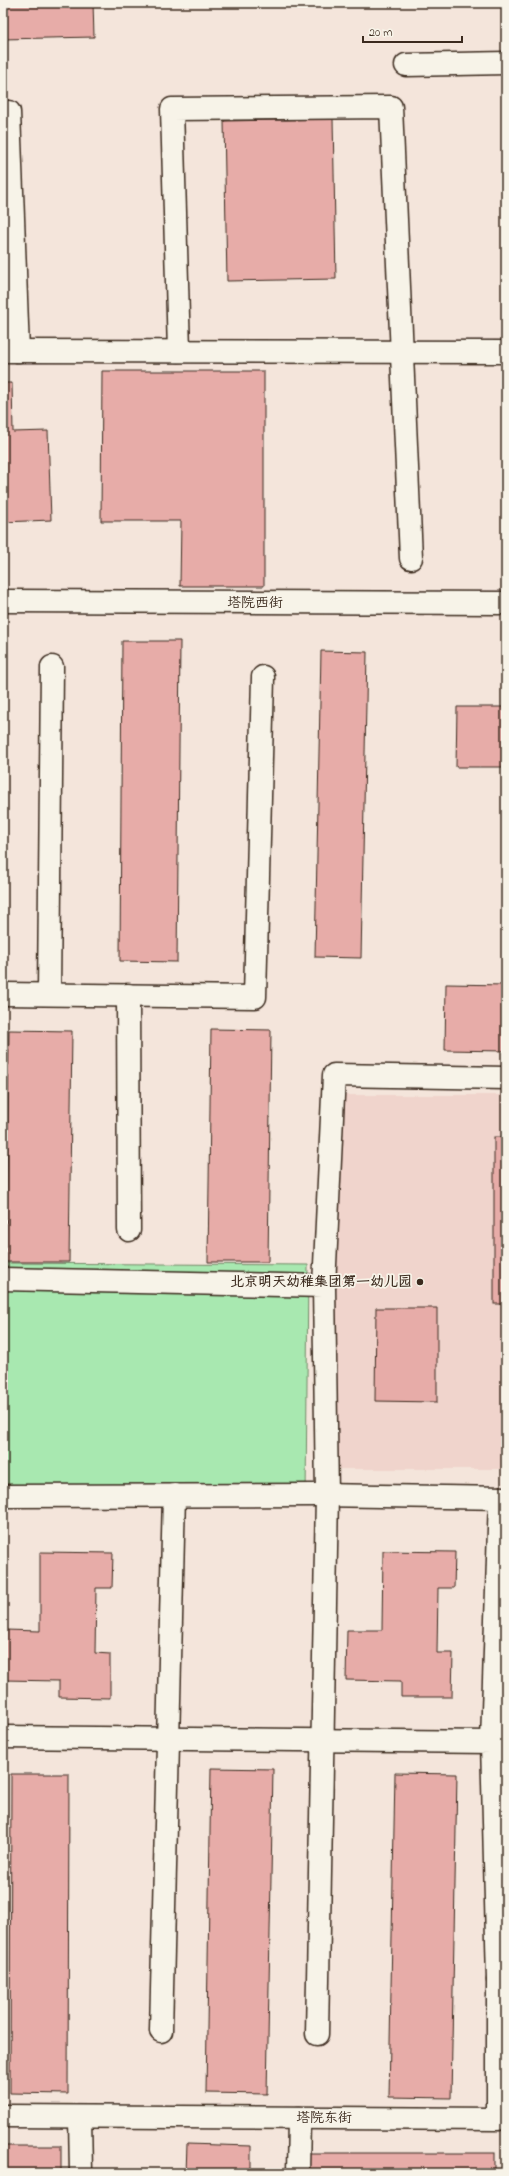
<svg xmlns="http://www.w3.org/2000/svg" width="509" height="2176" font-family="'Indie Flower','LXGW WenKai TC',sans-serif">
<style>
.built{fill:#f0d4cc}
.green{fill:#a8e8b0;stroke:#728967}
.building{fill:#e7aca8;stroke:#3b2a1e}
.lines{fill:none;stroke-linecap:round;stroke-linejoin:round}
.minor-casing{stroke:#3b2a1e;stroke-width:25}
.minor{stroke:#f7f3e8;stroke-width:22}
.poi-dot{fill:#3b2a1e;stroke:#f7f3e8;stroke-width:1.5}
.labels{text-anchor:middle;dominant-baseline:central;stroke-width:3.5;stroke-linejoin:round;paint-order:stroke}
.street-label{font-size:14px;fill:#3b2a1e;stroke:#f7f3e8}
.poi-label{font-size:14px;font-weight:bold;fill:#3b2a1e;stroke:#f7f3e8;text-anchor:end}
</style>
<rect width="100%" height="100%" fill="#f4e5db"/>
<filter id="ink" filterUnits="userSpaceOnUse"><feTurbulence type="fractalNoise" baseFrequency=".025" numOctaves="2"/><feDisplacementMap in="SourceGraphic" scale="8" xChannelSelector="R" yChannelSelector="G"/><feConvolveMatrix kernelMatrix="1 2 1 2 8 2 1 2 1" color-interpolation-filters="sRGB"/></filter>
<g filter="url(#ink)">
<!-- built -->
<rect class="built" x="334" y="1095" width="172" height="374"/>
<!-- green -->
<path class="green" d="M3 1263 308 1265 306 1499 3 1495Z"/>
<!-- building -->
<g class="building">
<path d="M3 3H93L94 37 3 39Z"/>
<path d="M333 119 336 279 227 281 224 121Z"/>
<path d="M102 371H264V586H180L181 521H101Z"/>
<path d="M3 383H12L13 432 48 431 51 520 3 522Z"/>
<path d="M122 641H180L177 962 120 961Z"/>
<path d="M321 651 367 652 361 958 315 957Z"/>
<path d="M457 707H506V767H456Z"/>
<path d="M446 984 506 985V1051L445 1050Z"/>
<path d="M211 1029 271 1030 268 1262H208Z"/>
<path d="M9 1030 72 1031 69 1262H6Z"/>
<rect x="494" y="1137" width="12" height="167"/>
<path d="M376 1308H437V1402L375 1401Z"/>
<path d="M383 1551 455 1552 454 1588H438L437 1653H453L452 1697H401V1681L346 1680 347 1630H382Z"/>
<path d="M40 1552 113 1553 112 1588H96L95 1653 110 1654V1698L59 1697V1681L4 1680 5 1630 40 1631Z"/>
<path d="M211 1768 273 1769 267 2094 206 2093Z"/>
<path d="M395 1773 457 1774 451 2098 389 2097Z"/>
<path d="M11 1774H69L68 2094 10 2093Z"/>
<path d="M187 2144 251 2146V2173H186Z"/>
<rect x="3" y="2146" width="58" height="27"/>
<rect x="309" y="2153" width="186" height="20"/>
</g>
<g class="lines">
<!-- minor casing -->
<g class="minor-casing">
<g id="minor">
<path d="M406 65 506 63"/>
<path d="M3 112H9L18 351"/>
<path d="M3 351 506 352"/>
<path d="M179 351 172 109 391 107 411 558"/>
<path d="M3 601 506 603"/>
<path d="M3 994 255 997 263 677"/>
<path d="M49 994 52 667"/>
<path d="M128 995 129 1230"/>
<path d="M3 1279 324 1286 327 1495 317 2034"/>
<path d="M324 1286 334 1075 506 1078"/>
<path d="M3 1496 318 1495 506 1498"/>
<path d="M3 1737 492 1742 498 1980"/>
<path d="M492 1742 500 1498"/>
<path d="M161 2031 174 1495"/>
<path d="M3 2116 498 2119V1980L506 1979"/>
<path d="M80 2117 81 2173"/>
<path d="M298 2173 299 2118"/>
</g>
</g>
<!-- minor -->
<use href="#minor" class="minor"/>
</g>
</g>
<!-- markers -->
<circle class="poi-dot" cx="420" cy="1282" r="4"/>
<g class="labels">
<!-- street labels -->
<g class="street-label">
<text x="255" y="603">塔院西街</text>
<text x="324" y="2118">塔院东街</text>
</g>
<!-- poi labels -->
<g class="poi-label">
<text x="412" y="1282">北京明天幼稚集团第一幼儿园</text>
</g>
</g>
<!-- margin -->
<rect width="509" height="2176" fill="none" stroke="#f7f3e8" stroke-width="16"/>
<rect x="8" y="8" width="493" height="2160" fill="none" stroke="#3b2a1e" stroke-width="1.5" filter="url(#ink)"/>
<!-- scale -->
<path d="M363 36v6h99v-6" fill="none" stroke="#3b2a1e" stroke-width="2"/>
<text x="369" y="36" font-size="12" fill="#3b2a1e" stroke="#f7f3e8" stroke-width="3" paint-order="stroke">20 m</text>
</svg>
